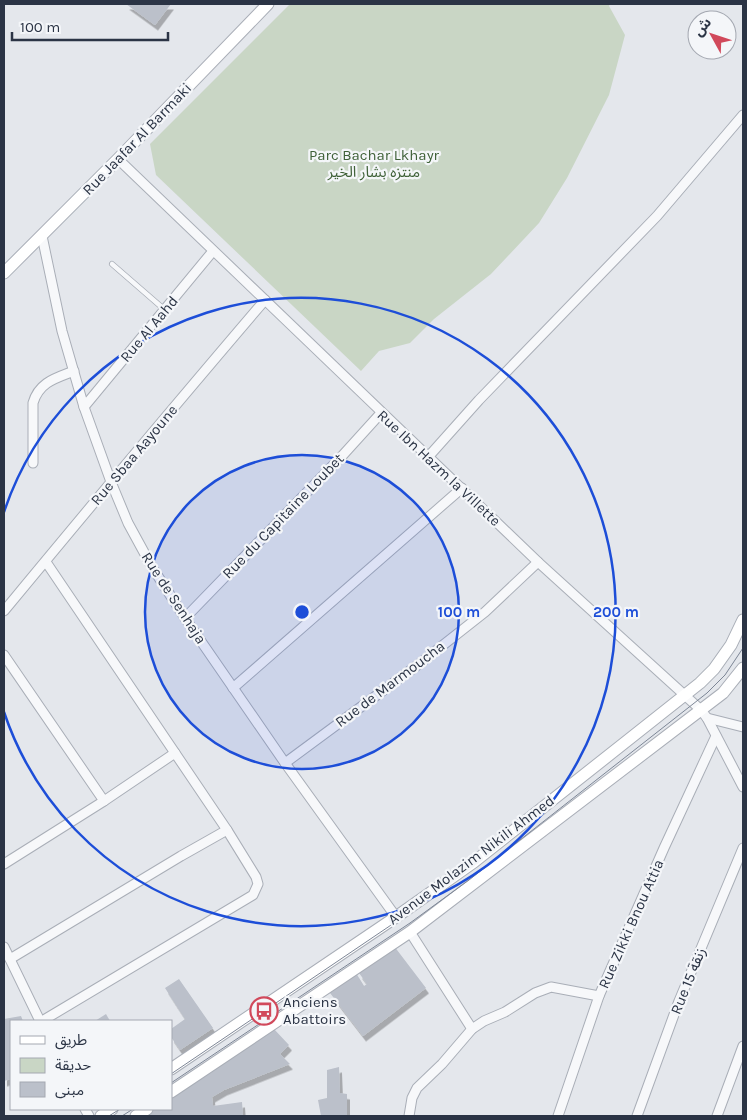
<svg xmlns="http://www.w3.org/2000/svg" width="747" height="1120" font-family="Karla,'Noto Sans Arabic',sans-serif">
<style>
.green{fill:#c9d6c5}
.building{fill:#bbc0ca;filter:url(#shadow)}
.lines{fill:none;stroke-linecap:round;stroke-linejoin:round}
.lane-casing{stroke:#a9aeb7;stroke-width:6}
.street-casing{stroke:#a9aeb7;stroke-width:11}
.secondary-casing{stroke:#a9aeb7;stroke-width:13}
.lane{stroke:#f7f8fa;stroke-width:4.5}
.street{stroke:#f7f8fa;stroke-width:9}
.secondary{stroke:#fff;stroke-width:11}
.tram{stroke:#7d8696;stroke-width:1}
.ring{fill:none;stroke:#1d4ed8;stroke-width:2.5}
.labels{text-anchor:middle;dominant-baseline:central;stroke-width:4.5;stroke-linejoin:round;paint-order:stroke}
.street-label{font-size:15px;fill:#2b3445;stroke:#f4f6f9}
.park-label{font-size:15px;fill:#3f6138;stroke:#f4f6f9}
.poi-label{font-size:15px;fill:#2b3445;stroke:#f4f6f9;text-anchor:start}
.centre{fill:#1d4ed8;stroke:#f4f6f9;stroke-width:2.5}
.ring-label{font-size:15px;text-anchor:middle;font-weight:bold;fill:#1d4ed8;stroke:#f4f6f9;stroke-width:4.5;stroke-linejoin:round;paint-order:stroke}
</style>
<defs>
<filter id="shadow"><feDropShadow dx="3" dy="5.5" stdDeviation="0" flood-color="#0004"/></filter>
</defs>
<rect width="100%" height="100%" fill="#e4e7ec"/>
<!-- green -->
<path class="green" d="M290 4H610L609 6 625 35 609 95 567 178 539 223 491 274 434 319 410 343 379 351 361 371 156 175 150 144Z"/>
<!-- building -->
<g class="building">
<path d="M126 4H171L155 25Z"/>
<path d="M394 946 426 988 363 1036 330 993 356 973 364 986 367 984 359 973Z"/>
<path d="M179 979 213 1028 180 1050 171 1037V1029L185 1019 165 988Z"/>
<path d="M106 1014 110 1021H95Z"/>
<path d="M21 1016 23 1021H11V1079L4 1081V1019Z"/>
<path d="M273 1028 289 1045 280 1054 290 1064 224 1090 212 1097 213 1106 242 1102 243 1116H143L154 1109H171V1098L212 1072Z"/>
<path d="M339 1067 340 1093 347 1094V1116H321L318 1100 327 1098V1070Z"/>
</g>
<g class="lines">
<!-- lane casing -->
<g class="lane-casing">
<path id="lane" d="M112 264 165 310"/>
</g>
<!-- street casing -->
<g class="street-casing">
<g id="street">
<path d="M118 159 538 562 701 710 707 718 743 787"/>
<path d="M42 236 62 331 84 407 111 482 128 523 152 567 185 618 285 763 396 917"/>
<path d="M84 407 213 251"/>
<path d="M429 456 479 400 657 216 743 115"/>
<path d="M33 463V403C39 382 56 378 74 371"/>
<path d="M4 611C90 507 177 403 265 300"/>
<path d="M185 618 342 456 381 413"/>
<path d="M4 655 104 801"/>
<path d="M233 688 462 488"/>
<path d="M707 718 743 727"/>
<path d="M285 763 419 664 485 612 538 562"/>
<path d="M4 864 104 801 175 753"/>
<path d="M410 932 472 1029"/>
<path d="M4 947 40 1021"/>
<path d="M10 959 181 856 227 830"/>
<path d="M42 1021 253 895 258 884 256 877 227 830 46 562"/>
<path d="M85 1109 89 1116"/>
<path d="M409 1116 412 1098 417 1088 442 1064 472 1029 484 1021 505 1012 535 993 551 987 599 996"/>
<path d="M558 1116 599 996 664 848 716 736"/>
<path d="M637 1116 679 1001 743 848"/>
<path d="M717 1116 743 1046"/>
</g>
</g>
<!-- secondary casing -->
<g class="secondary-casing">
<g id="secondary">
<path d="M4 273 118 159 268 4"/>
<path d="M171 1069 396 917 474 862 623 744 700 683 714 669 731 645 743 620"/>
<path d="M171 1092 410 932 723 693 743 668"/>
<path d="M101 1116 112 1109"/>
<path d="M136 1116 147 1109"/>
</g>
</g>
<!-- lane -->
<use href="#lane" class="lane"/>
<!-- street -->
<use href="#street" class="street"/>
<!-- secondary -->
<use href="#secondary" class="secondary"/>
<!-- tram -->
<g class="tram">
<path d="M171 1074 434 896"/>
<path d="M171 1083 410 923 469 880 707 693 725 675 743 648"/>
<path d="M109 1116 120 1109"/>
<path d="M122 1116 133 1109"/>
</g>
</g>
<!-- distance rings -->
<circle cx="302" cy="612" r="157" fill="#1d4ed8" fill-opacity=".12"/>
<g class="ring">
<circle cx="302" cy="612" r="157"/>
<path d="M4 512A314 314 0 1 1 4 712"/>
</g>
<!-- icons -->
<defs>
<g id="bus-ring" transform="scale(1.4375)"><circle r="9.5" fill="#f4f6f9" stroke="#d1495b" stroke-width="1.5"/><path d="M-5-6H5V4H4V6H2V4H-2V6H-4V4H-5ZM-3.5-4V0h7V-4ZM-3.5 1.2v1.5H-2V1.2ZM2 1.2v1.5H3.5V1.2Z" fill="#d1495b"/></g>
</defs>
<g fill-rule="evenodd">
<use href="#bus-ring" x="264" y="1011"/>
</g>
<g class="labels">
<!-- street labels -->
<g class="street-label">
<text transform="translate(137 139) rotate(-46)">Rue Jaafar Al Barmaki</text>
<text transform="translate(149 329) rotate(-50)">Rue Al Aahd</text>
<text transform="translate(134 455) rotate(-50)">Rue Sbaa Aayoune</text>
<text transform="translate(439 468) rotate(43)">Rue Ibn Hazm la Villette</text>
<text transform="translate(283 516) rotate(-46)">Rue du Capitaine Loubet</text>
<text transform="translate(174 598) rotate(57)">Rue de Senhaja</text>
<text transform="translate(390 684) rotate(-37)">Rue de Marmoucha</text>
<text transform="translate(471 860) rotate(-37)">Avenue Molazim Nikili Ahmed</text>
<text transform="translate(631 924) rotate(-66)">Rue Zikki Bnou Attia</text>
<text transform="translate(688 981) rotate(-68)">Rue 15 زنقة</text>
</g>
<!-- park labels -->
<g class="park-label">
<text x="374" y="155">Parc Bachar Lkhayr<tspan x="374" dy="17">منتزه بشار الخير</tspan></text>
</g>
<!-- poi labels -->
<g class="poi-label">
<text x="283" y="1002">Anciens<tspan x="283" dy="17">Abattoirs</tspan></text>
</g>
</g>
<circle cx="302" cy="612" r="8" class="centre"/>
<g class="ring-label">
<text x="459" y="617">100 m</text>
<text x="616" y="617">200 m</text>
</g>
<!-- border -->
<rect width="747" height="1120" fill="none" stroke="#2b3445" stroke-width="10"/>
<!-- legend -->
<rect x="10" y="1020" width="162" height="90" fill="#f4f6f9" stroke="#a4a8b1"/>
<rect x="20" y="1036" width="25" height="8" fill="#ffffff" stroke="#a4a8b1"/>
<text x="55" y="1045" font-size="15" fill="#2b3445">طريق</text>
<rect x="20" y="1058" width="25" height="15" fill="#c9d6c5" stroke="#a4a8b1"/>
<text x="55" y="1070" font-size="15" fill="#2b3445">حديقة</text>
<rect x="20" y="1082" width="25" height="15" fill="#bbc0ca" stroke="#a4a8b1"/>
<text x="55" y="1095" font-size="15" fill="#2b3445">مبنى</text>
<!-- north arrow -->
<g transform="translate(712 35) rotate(310)"><circle r="24" fill="#f4f6f9" stroke="#a4a8b1"/>
<path d="M0-4L9 19L0 12L-9 19Z" fill="#d1495b"/>
<text y="-8" font-size="14" font-weight="bold" text-anchor="middle" fill="#2b3445">ش</text>
</g>
<!-- scale -->
<path d="M12 32v8h156v-8" fill="none" stroke="#2b3445" stroke-width="2.5"/>
<text x="20" y="32" font-size="15" fill="#2b3445" stroke="#f4f6f9" stroke-width="4" paint-order="stroke">100 m</text>
</svg>
